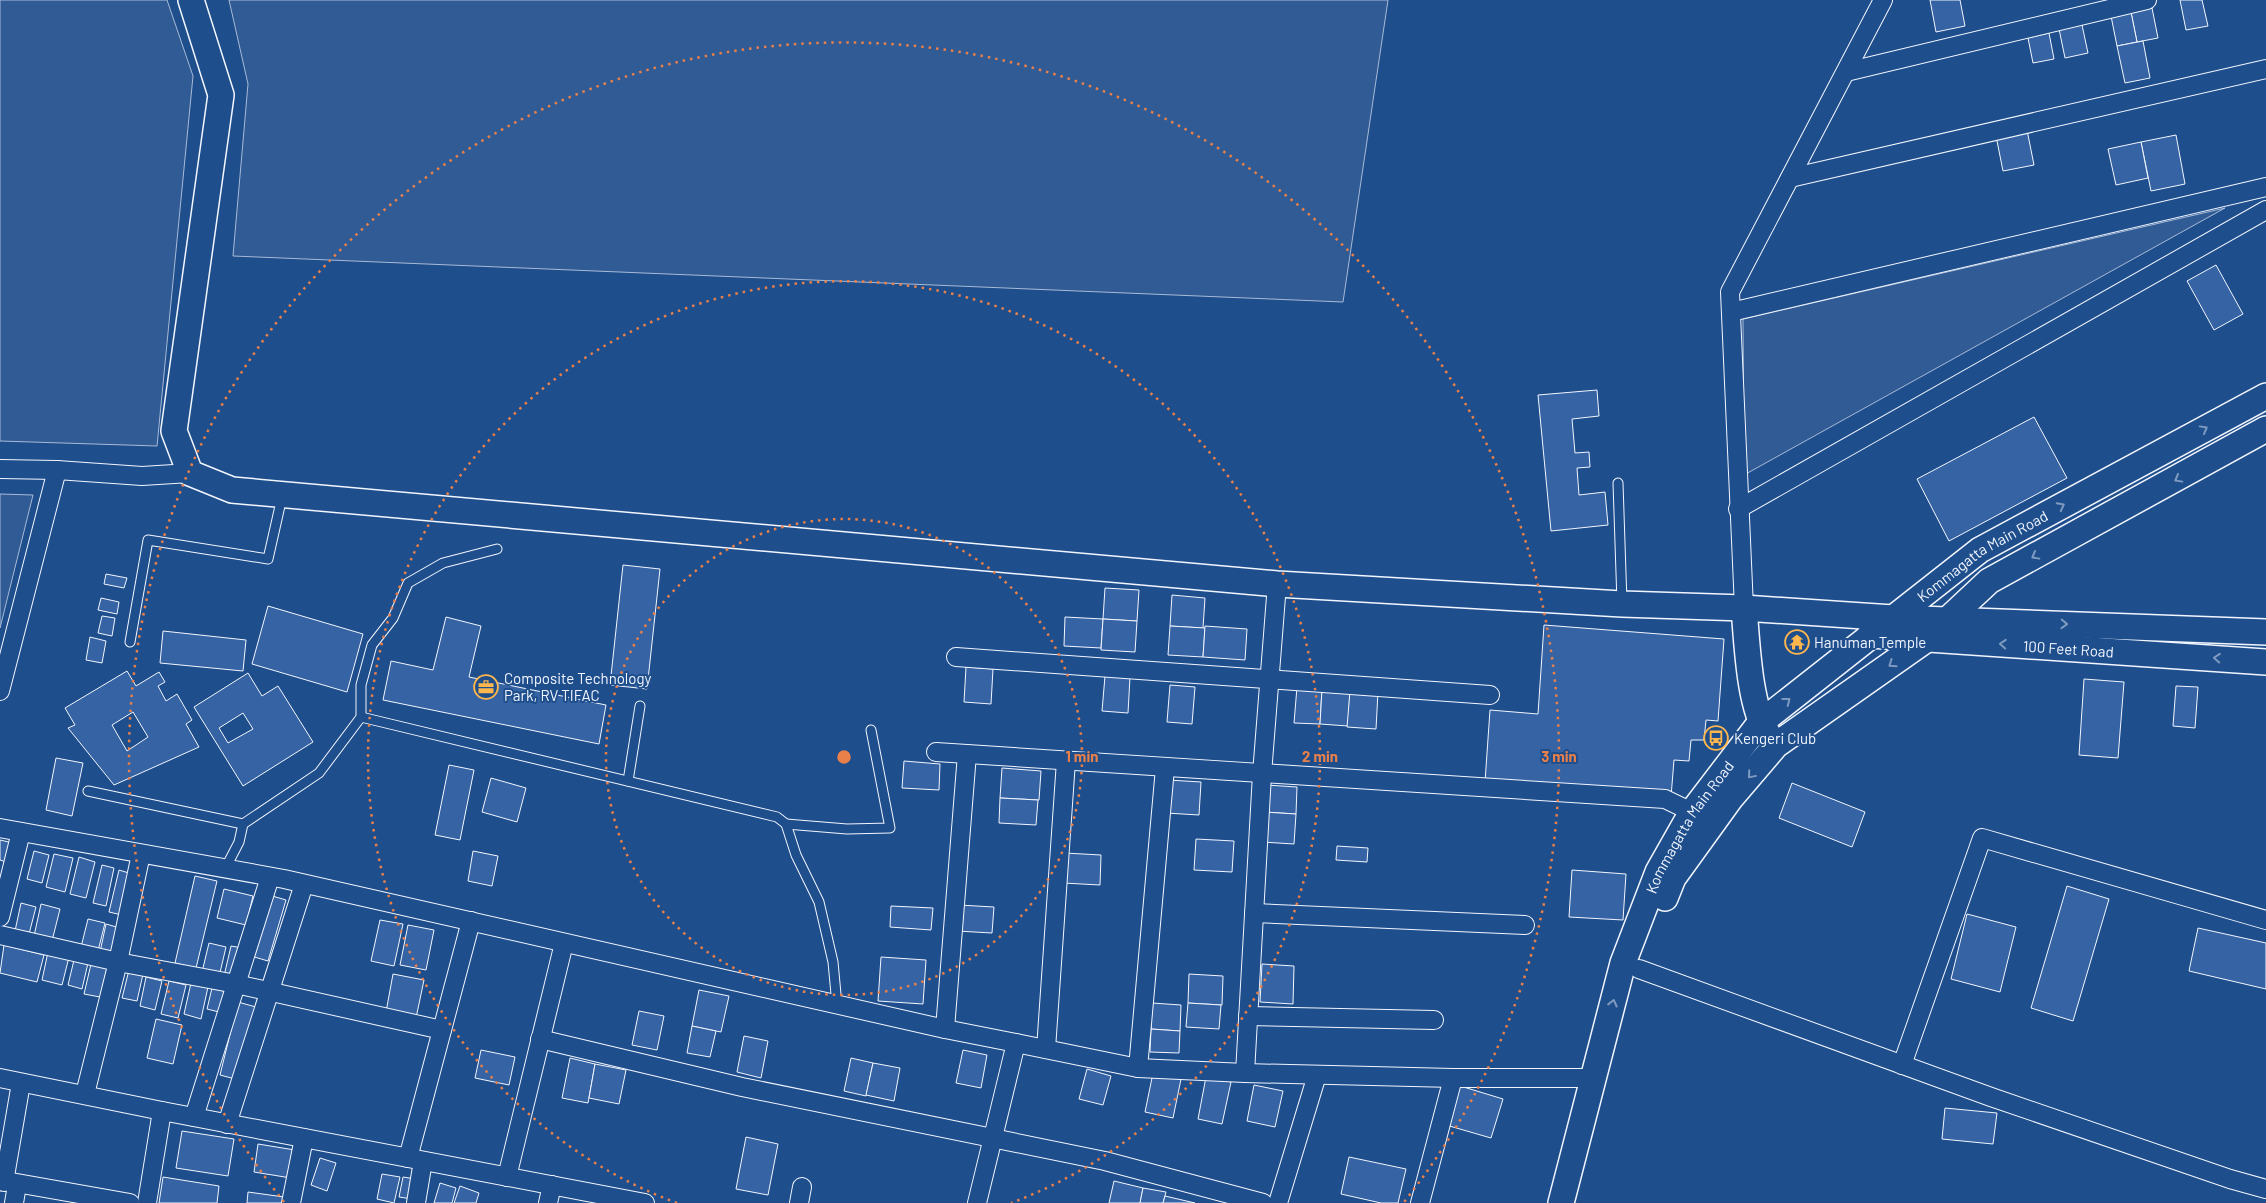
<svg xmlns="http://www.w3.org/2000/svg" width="2266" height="1203" font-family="Barlow,sans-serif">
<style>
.built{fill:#305b95;stroke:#a8bbd7}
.building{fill:#3563a3;stroke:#f2f6ff;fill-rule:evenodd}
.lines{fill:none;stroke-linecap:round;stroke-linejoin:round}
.lane-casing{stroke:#f2f6ff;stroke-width:11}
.street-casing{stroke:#f2f6ff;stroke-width:20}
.secondary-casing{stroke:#f2f6ff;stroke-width:28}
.lane{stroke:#1f4e8c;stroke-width:9}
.street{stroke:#1f4e8c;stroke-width:18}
.secondary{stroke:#1f4e8c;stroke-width:25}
.oneway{stroke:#7e9ac0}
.ring{fill:none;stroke:#ea8049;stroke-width:2.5;stroke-dasharray:2.5 5}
.labels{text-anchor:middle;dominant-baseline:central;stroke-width:4;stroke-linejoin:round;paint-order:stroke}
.street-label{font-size:15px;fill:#f2f6ff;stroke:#1f4e8c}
.poi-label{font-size:15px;fill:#f2f6ff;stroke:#1f4e8c;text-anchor:start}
.centre{fill:#ea8049;stroke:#1f4e8c;stroke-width:2.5}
.ring-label{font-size:15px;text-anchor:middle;font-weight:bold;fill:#ea8049;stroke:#1f4e8c;stroke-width:4;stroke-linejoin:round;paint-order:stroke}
</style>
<rect width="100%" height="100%" fill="#1f4e8c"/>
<!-- built -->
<g class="built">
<path d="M0 0H167L193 76 157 446 0 441Z"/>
<path d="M229 0H1388L1343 302 233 256 248 84Z"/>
<path d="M2225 208 1744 475 1743 319Z"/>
<path d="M0 494 33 495 0 628Z"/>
</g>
<!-- building -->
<g class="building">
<path d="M1930 0H1960L1965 26 1936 32Z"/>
<path d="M2180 0H2202L2208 26 2186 30Z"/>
<path d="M2152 8 2158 38 2137 42 2131 12Z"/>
<path d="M2131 12 2137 42 2117 46 2111 16Z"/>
<path d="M2082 25 2088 53 2065 58 2059 29Z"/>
<path d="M2049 33 2054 59 2033 63 2028 38Z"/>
<path d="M2143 41 2150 78 2125 83 2117 46Z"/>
<path d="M2027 130 2034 165 2003 171 1996 136Z"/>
<path d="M2176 135 2185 184 2151 191 2141 142Z"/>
<path d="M2141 142 2148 178 2116 185 2108 149Z"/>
<path d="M2216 265 2243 314 2214 330 2187 281Z"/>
<path d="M1597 390 1599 416 1572 419 1575 453 1589 452 1590 467 1577 468 1579 495 1605 492 1608 525 1551 531 1538 395Z"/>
<path d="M2034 417 2067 478 1949 541 1917 479Z"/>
<path d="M623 565 660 569 647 689 610 685Z"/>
<path d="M106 574 127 578 124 588 104 584Z"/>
<path d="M1105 588 1139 590 1137 621 1103 619Z"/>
<path d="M1172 595 1205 598 1203 628 1170 626Z"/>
<path d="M101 598 119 602 117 614 98 610Z"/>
<path d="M268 606 363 634 347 692 252 664Z"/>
<path d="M102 616 115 618 112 636 98 633Z"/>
<path d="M446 617 481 626 469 677 606 705 599 744 383 700 391 661 433 670Z"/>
<path d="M1065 617 1103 619 1101 648 1064 646Z"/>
<path d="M1103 619 1137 621 1135 652 1101 650Z"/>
<path d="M1544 625 1724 639 1718 721 1706 720 1704 740H1691L1689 761 1674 760 1671 797 1485 782 1490 710 1538 714Z"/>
<path d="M1170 626 1205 628 1203 657 1168 655Z"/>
<path d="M1205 626 1247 629 1245 660 1203 657Z"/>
<path d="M163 631 246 640 243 671 160 663Z"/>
<path d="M90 637 106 641 102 663 86 660Z"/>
<path d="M966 667 993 669 991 704 964 702Z"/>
<path d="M127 671 136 686 159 672 165 682 158 686 166 701 177 694 192 720 186 724 199 747 114 785 68 728 75 725 65 708ZM133 712 148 737 127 751 112 725Z"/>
<path d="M248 673 262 696 278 686 313 742 243 786 194 707ZM243 713 253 729 228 743 219 728Z"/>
<path d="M1105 676 1130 677 1128 713 1102 711Z"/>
<path d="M2084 679 2124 682 2118 758 2079 755Z"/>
<path d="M1170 685 1195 687 1192 724 1167 722Z"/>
<path d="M2176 686 2198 687 2195 728 2173 726Z"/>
<path d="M1297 687 1322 688 1320 724 1294 723Z"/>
<path d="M1322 689 1350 691 1348 726 1320 724Z"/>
<path d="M1350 691 1378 692 1376 729 1347 727Z"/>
<path d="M56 758 83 763 72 816 46 810Z"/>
<path d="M904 761 940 764 939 790 902 788Z"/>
<path d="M449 765 474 770 460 840 435 835Z"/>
<path d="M1002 768 1041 771 1039 800 1000 798Z"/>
<path d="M491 778 526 788 517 822 482 812Z"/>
<path d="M1168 780 1201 782 1199 815 1166 813Z"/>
<path d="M1792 783 1865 812 1852 847 1779 818Z"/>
<path d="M1266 785 1297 787 1296 814 1264 812Z"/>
<path d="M1000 798 1038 800 1036 825 999 823Z"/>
<path d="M1264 812 1296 814 1294 844 1262 842Z"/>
<path d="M1196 839 1234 841 1232 872 1194 870Z"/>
<path d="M0 840 13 843 9 863 0 860Z"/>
<path d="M1337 846 1368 848 1367 862 1336 860Z"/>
<path d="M34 851 49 855 42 883 27 879Z"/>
<path d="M473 851 498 856 492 886 468 881Z"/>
<path d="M1065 853 1101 855 1100 885 1063 883Z"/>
<path d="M54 854 73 858 65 892 46 887Z"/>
<path d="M79 857 95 862 86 898 70 894Z"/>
<path d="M102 865 114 868 106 906 93 903Z"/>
<path d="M119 870 132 874 122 915 109 912Z"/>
<path d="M1572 870 1626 874 1623 920 1569 917Z"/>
<path d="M195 876 217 881 196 968 175 963Z"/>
<path d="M2067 886 2109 899 2073 1021 2031 1008Z"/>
<path d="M224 889 253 896 246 925 217 918Z"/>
<path d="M269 895 286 900 268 961 251 956Z"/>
<path d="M21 903 36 907 29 934 15 931Z"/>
<path d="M41 904 60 909 52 941 34 936Z"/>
<path d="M959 905 994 907 992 933 957 931Z"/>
<path d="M891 906 933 908 931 930 890 927Z"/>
<path d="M1967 914 2016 927 2000 992 1951 979Z"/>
<path d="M88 919 105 923 98 951 81 947Z"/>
<path d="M380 920 403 924 394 966 371 961Z"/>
<path d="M106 924 120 928 114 955 100 952Z"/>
<path d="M408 925 434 930 426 970 400 965Z"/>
<path d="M2198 928 2266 943V989L2189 971Z"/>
<path d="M209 943 226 947 219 977 202 972Z"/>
<path d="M4 945 44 955 37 982 0 973Z"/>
<path d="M231 946 242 948 234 978 224 976Z"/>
<path d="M48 952 69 957 62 985 42 980Z"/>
<path d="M881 957 926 960 923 1004 878 1001Z"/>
<path d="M74 960 88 963 82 989 68 985Z"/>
<path d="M91 964 107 968 100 997 84 994Z"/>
<path d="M1262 964 1294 966 1293 1004 1260 1002Z"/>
<path d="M129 970 143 974 137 1001 122 998Z"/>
<path d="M393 974 424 980 416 1018 386 1012Z"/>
<path d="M1189 974 1223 976 1222 1005 1188 1003Z"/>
<path d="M146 977 162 981 155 1010 140 1006Z"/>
<path d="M169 981 186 985 178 1018 161 1014Z"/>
<path d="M191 983 208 987 201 1019 184 1014Z"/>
<path d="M212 988 228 992 223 1013 207 1009Z"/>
<path d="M699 990 729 996 721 1032 692 1026Z"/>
<path d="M238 1002 256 1007 239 1080 220 1075Z"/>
<path d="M1152 1003 1181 1005 1180 1031 1151 1029Z"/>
<path d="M1188 1003 1221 1005 1219 1029 1186 1027Z"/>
<path d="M639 1011 664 1016 657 1050 632 1045Z"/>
<path d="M156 1019 182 1025 173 1064 147 1058Z"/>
<path d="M692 1026 716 1031 710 1057 687 1053Z"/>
<path d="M1151 1029 1180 1031 1179 1053 1150 1052Z"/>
<path d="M744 1036 768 1041 761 1078 737 1072Z"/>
<path d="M481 1050 515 1057 509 1085 475 1078Z"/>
<path d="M963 1050 987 1055 981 1088 956 1083Z"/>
<path d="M570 1058 595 1064 588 1103 562 1098Z"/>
<path d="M851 1058 873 1063 866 1096 844 1091Z"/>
<path d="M873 1063 900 1068 894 1101 866 1095Z"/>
<path d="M595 1064 626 1070 619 1104 589 1098Z"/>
<path d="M1087 1069 1111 1076 1103 1105 1079 1099Z"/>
<path d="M1153 1073 1181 1079 1173 1118 1145 1112Z"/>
<path d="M1206 1077 1231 1082 1222 1124 1198 1119Z"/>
<path d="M1254 1085 1283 1091 1275 1127 1247 1121Z"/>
<path d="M1457 1085 1503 1099 1491 1138 1446 1125Z"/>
<path d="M1945 1108 1997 1113 1993 1144 1942 1139Z"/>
<path d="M182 1131 234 1139 228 1176 176 1168Z"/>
<path d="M746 1137 778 1144 768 1195 736 1189Z"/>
<path d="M258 1144 295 1150 291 1178 254 1172Z"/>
<path d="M1349 1157 1406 1169 1398 1203H1381L1341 1194Z"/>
<path d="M320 1158 336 1163 327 1191 311 1185Z"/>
<path d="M382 1174 400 1177 394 1203 377 1199Z"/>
<path d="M163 1177 219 1186 217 1203H159Z"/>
<path d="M403 1177 416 1179 412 1199 399 1197Z"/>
<path d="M1114 1181 1143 1188 1140 1203H1109Z"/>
<path d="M440 1183 456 1188 452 1203H434Z"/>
<path d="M460 1186 479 1193 476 1203H454Z"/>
<path d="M1143 1188 1166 1192 1163 1203H1140Z"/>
<path d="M248 1192 284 1197 283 1203H247Z"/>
<path d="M1165 1196 1195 1203H1163Z"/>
</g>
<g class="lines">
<!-- lane casing -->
<g class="lane-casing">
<g id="lane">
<path d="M1618 483 1622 603"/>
<path d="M130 642 148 540 268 559 282 497"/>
<path d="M361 717 777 817 786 824 796 855 819 902 833 962 837 1005"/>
<path d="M628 781 640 706"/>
<path d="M88 791 243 824 319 773 361 717V685L372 645 393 618 408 583 443 563 497 549"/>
<path d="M786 824 847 829 890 828 871 730"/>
<path d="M225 869 239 842 243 824"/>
</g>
</g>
<!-- street casing -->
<g class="street-casing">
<g id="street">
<path d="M1846 72 2147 0"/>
<path d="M1790 178 2266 69"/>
<path d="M1731 312 2266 187"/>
<path d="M0 469 57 470 142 476 190 473"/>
<path d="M1738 509 2266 210"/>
<path d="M1744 608 1730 292 1883 0"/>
<path d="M956 657 1490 695"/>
<path d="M0 691 57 470"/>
<path d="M936 752 1665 799 1692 812"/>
<path d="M0 828 284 879 945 1029 1016 1043 977 1203"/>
<path d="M1254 913 1525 925"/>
<path d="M0 917 21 832"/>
<path d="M0 935 118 962 236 984 442 1030"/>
<path d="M1639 969 1991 1097 2230 1179 2266 1189"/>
<path d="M1248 1016 1434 1020"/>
<path d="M945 1029 967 754"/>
<path d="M540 1039 742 1087 1105 1161 1263 1203"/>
<path d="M1016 1043 1138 1068 1245 1073 1453 1078H1594"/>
<path d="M1046 1049 1066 761"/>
<path d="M1902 1065 1982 838 2266 920"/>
<path d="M1138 1068 1165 768"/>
<path d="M1245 1073 1262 774 1277 584"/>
<path d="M0 1078 162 1111 645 1203"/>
<path d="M85 1094 118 962 141 854"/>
<path d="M194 1117 270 877"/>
<path d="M227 1124 304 884"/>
<path d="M408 1158 471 921"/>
<path d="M507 1177 564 943"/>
<path d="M0 1180 130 1203"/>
<path d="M4 1182 21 1083"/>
<path d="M14 1203 17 1185"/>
<path d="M147 1203 162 1111"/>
<path d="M291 1203 304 1138"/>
<path d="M416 1203 423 1161"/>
<path d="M548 1203 552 1185"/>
<path d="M799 1203 802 1187"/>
<path d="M1278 1203 1317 1075"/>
<path d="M1420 1203 1453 1078"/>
</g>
</g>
<!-- secondary casing -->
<g class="secondary-casing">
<g id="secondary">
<path d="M191 0 221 95 174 431 190 473 232 490 1277 584 1622 604 1744 608 1893 618 2266 632"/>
<path d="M1744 608C1747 642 1749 707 1768 734"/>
<path id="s1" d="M1870 635 2266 662"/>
<path d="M1665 898 1673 878 1730 799 1776 745 1927 639 1989 581 2266 429"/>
<path id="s2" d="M1561 1203 1623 963 1658 872 1692 812 1760 723 1980 550 2266 396"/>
</g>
</g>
<!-- lane -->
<use href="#lane" class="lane"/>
<!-- street -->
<use href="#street" class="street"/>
<!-- secondary -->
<use href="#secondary" class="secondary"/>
</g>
<!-- one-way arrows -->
<defs><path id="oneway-chevron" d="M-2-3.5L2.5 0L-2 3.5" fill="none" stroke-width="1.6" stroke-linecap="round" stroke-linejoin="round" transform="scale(1.25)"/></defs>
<g class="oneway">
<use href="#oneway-chevron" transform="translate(2204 429) rotate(-29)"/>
<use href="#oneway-chevron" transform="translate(2178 479) rotate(151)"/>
<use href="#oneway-chevron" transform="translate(2061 506) rotate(-28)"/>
<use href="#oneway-chevron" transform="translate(2035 556) rotate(151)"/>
<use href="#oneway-chevron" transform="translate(2064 624) rotate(2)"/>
<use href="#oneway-chevron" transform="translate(2003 644) rotate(-176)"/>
<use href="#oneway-chevron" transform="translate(2217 658) rotate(-176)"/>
<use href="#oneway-chevron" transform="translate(1892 664) rotate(145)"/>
<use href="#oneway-chevron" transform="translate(1787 701) rotate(-38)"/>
<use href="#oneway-chevron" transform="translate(1751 775) rotate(130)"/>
<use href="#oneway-chevron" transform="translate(1613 1003) rotate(-76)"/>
</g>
<!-- distance rings -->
<g class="ring">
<circle cx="844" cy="757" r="238"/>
<path d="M677 1203A476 476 0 1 1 1011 1203"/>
<path d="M284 1202A715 715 0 1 1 1404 1202"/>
</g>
<!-- icons -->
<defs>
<g id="temple-ring" transform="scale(1.25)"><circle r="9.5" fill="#1f4e8c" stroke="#ffb74d" stroke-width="1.5"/><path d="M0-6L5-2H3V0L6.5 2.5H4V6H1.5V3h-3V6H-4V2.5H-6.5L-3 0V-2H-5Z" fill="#ffb74d"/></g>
<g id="office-ring" transform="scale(1.25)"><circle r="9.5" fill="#1f4e8c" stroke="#ffb74d" stroke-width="1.5"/><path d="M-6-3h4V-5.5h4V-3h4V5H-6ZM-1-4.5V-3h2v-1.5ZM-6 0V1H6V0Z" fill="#ffb74d"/></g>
<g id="bus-ring" transform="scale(1.25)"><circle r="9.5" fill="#1f4e8c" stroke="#ffb74d" stroke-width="1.5"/><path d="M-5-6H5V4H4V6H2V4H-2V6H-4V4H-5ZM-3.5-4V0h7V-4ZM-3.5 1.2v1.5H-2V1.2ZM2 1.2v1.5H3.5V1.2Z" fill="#ffb74d"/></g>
</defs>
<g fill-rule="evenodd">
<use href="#temple-ring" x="1797" y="642"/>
<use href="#office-ring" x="486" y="687"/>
<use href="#bus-ring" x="1716" y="738"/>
</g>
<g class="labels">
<!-- street labels -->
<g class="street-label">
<text stroke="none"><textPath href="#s2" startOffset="805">Kommagatta Main Road</textPath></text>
<text stroke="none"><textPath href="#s1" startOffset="199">100 Feet Road</textPath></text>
<text stroke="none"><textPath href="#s2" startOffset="400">Kommagatta Main Road</textPath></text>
</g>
<!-- poi labels -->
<g class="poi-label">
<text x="1814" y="642">Hanuman Temple</text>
<text x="504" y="678">Composite Technology<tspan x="504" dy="17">Park, RV TIFAC</tspan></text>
<text x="1734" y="738">Kengeri Club</text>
</g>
</g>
<circle cx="844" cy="757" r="8" class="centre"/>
<g class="ring-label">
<text x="1082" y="762">1 min</text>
<text x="1320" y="762">2 min</text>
<text x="1559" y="762">3 min</text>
</g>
</svg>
